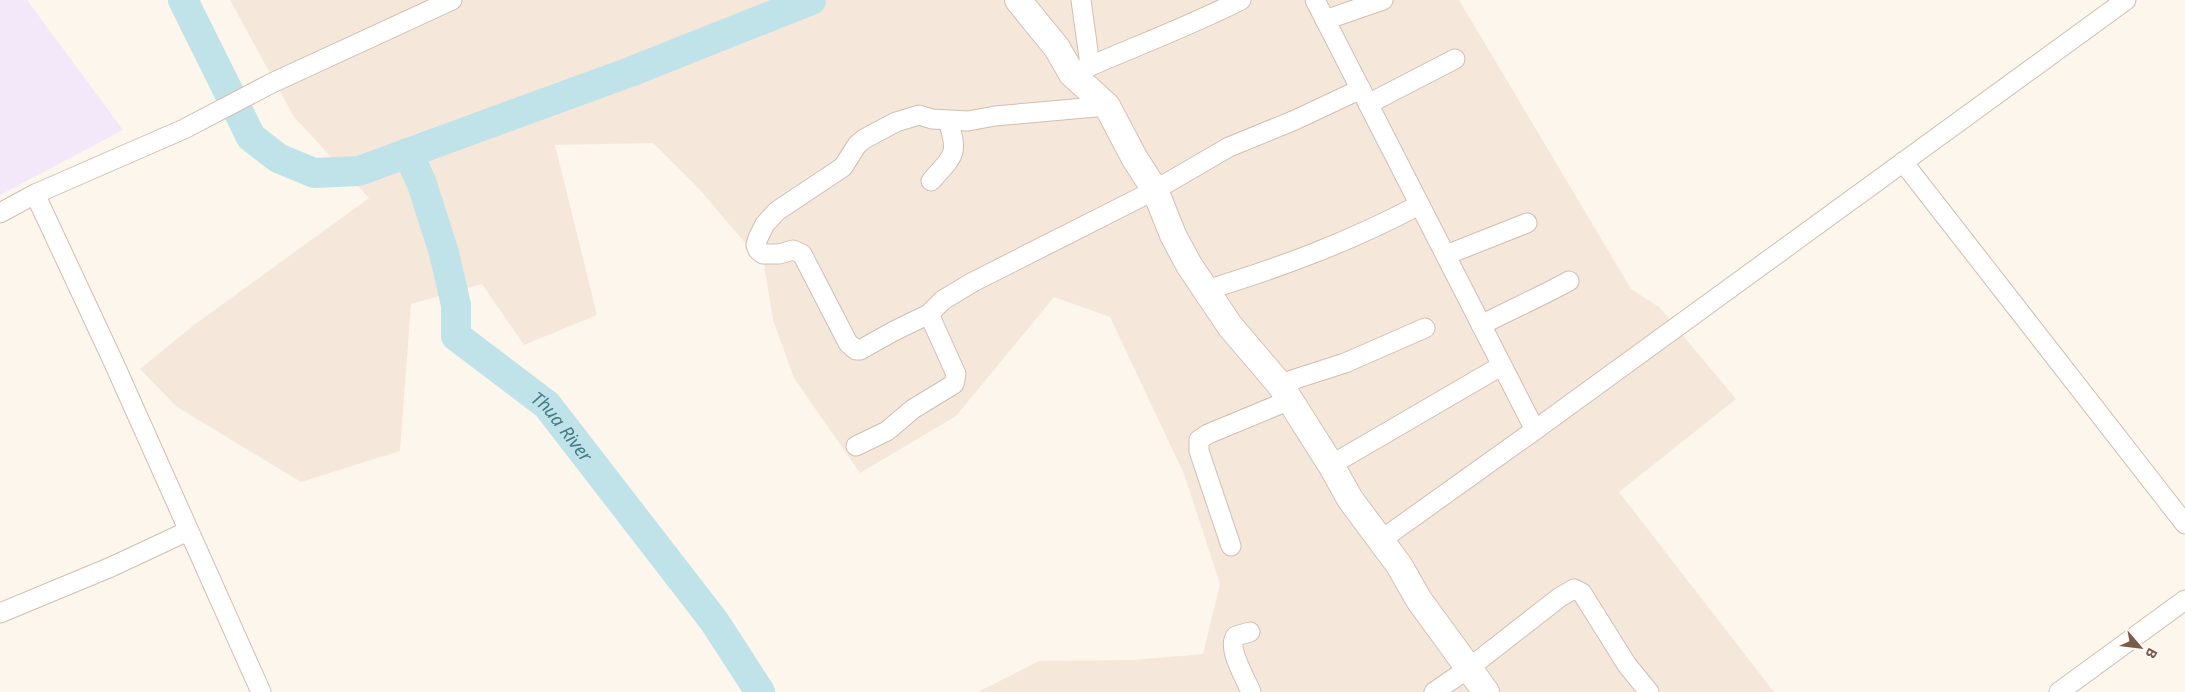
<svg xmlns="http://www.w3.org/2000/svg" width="2185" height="692" font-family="'Noto Sans',sans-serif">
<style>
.residential{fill:#f5e8da}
.education{fill:#f3e8fa}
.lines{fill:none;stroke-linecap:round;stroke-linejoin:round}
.river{stroke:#bfe3e8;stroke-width:30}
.street-casing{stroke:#d1beb0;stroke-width:21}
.secondary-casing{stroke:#d6c0b0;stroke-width:28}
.street{stroke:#fff;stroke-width:19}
.secondary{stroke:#fff;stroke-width:26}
.labels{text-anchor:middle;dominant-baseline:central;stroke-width:5;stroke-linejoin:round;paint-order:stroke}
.water-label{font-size:18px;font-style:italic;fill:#437c86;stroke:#fffaf3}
</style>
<rect width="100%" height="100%" fill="#fdf6ec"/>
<!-- residential -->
<path class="residential" d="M230 0H1459L1631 289 1659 307 1736 399 1619 492 1774 692H978L1039 661 1133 660 1203 654 1220 584 1184 474 1110 317 1054 297 956 416 860 473 794 378 773 320 764 265 700 190 653 143 555 145 597 315 524 345 482 284 411 304 400 451 301 482 177 407 140 369 194 325 369 198 294 117Z"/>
<!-- education -->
<path class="education" d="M0 0H27L123 130 0 195Z"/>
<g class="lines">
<!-- river -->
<g class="river">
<path d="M183 0 251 137 278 158 314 173 359 171 630 72 811 0"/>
<path id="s1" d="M408 153 422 184 444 253 456 305V336L547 405 714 621 760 692"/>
</g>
<!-- street casing -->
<g class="street-casing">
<g id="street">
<path d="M1081 0 1090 65"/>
<path d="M1315 0 1535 430 1381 540"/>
<path d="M1325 20 1383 0"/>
<path d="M1072 74C1128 49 1186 28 1241 0"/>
<path d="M1368 104 1455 59"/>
<path d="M1107 106 995 116 968 121 932 119 919 115 896 122 864 139 857 145 843 167 777 211 765 224 758 238 756 245 758 250 763 254H779L793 250 802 254 848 343 856 350H860L894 331 929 314 943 300 973 282 1155 190 1229 147 1295 120 1361 89"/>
<path d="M1903 162 2185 524"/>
<path d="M931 181C954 155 959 155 948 121"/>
<path d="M35 194 113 361 261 692"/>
<path d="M0 213 35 194 184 129 272 83 452 0"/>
<path d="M1446 255 1527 223"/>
<path d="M1206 290C1282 267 1349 242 1419 205"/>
<path d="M1481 325C1510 310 1540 297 1569 281"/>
<path d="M1281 386 1292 380 1345 363 1425 328"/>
<path d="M1535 430 2126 0"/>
<path d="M856 446 887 431 913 409 954 384 956 374 929 314"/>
<path d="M1331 465 1501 366"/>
<path d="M1231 546 1199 451V440L1208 434 1290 400"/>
<path d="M0 613 111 567 188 531"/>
<path d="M1250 632 1236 636C1226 647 1246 679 1251 692"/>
<path d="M1434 692 1469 668 1560 597 1574 589 1582 593 1627 665 1649 692"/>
<path d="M2059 692 2185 600"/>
</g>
</g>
<!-- secondary casing -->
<g class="secondary-casing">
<path id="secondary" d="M1018 0 1057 48 1072 74 1107 106 1135 159 1155 190 1173 235 1189 265 1230 326 1281 386 1331 465 1350 499 1399 565 1419 600 1486 692"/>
</g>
<!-- street -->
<use href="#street" class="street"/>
<!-- secondary -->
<use href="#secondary" class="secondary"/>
</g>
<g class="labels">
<!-- water labels -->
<g class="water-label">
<text stroke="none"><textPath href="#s1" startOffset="331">Thua River</textPath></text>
</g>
</g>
<!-- north arrow -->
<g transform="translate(2140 647) rotate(118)" stroke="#fffaf3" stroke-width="4" paint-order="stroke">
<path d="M0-4L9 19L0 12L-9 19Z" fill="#7a5c4d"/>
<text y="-8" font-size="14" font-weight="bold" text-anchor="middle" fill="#7a5c4d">B</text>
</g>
</svg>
